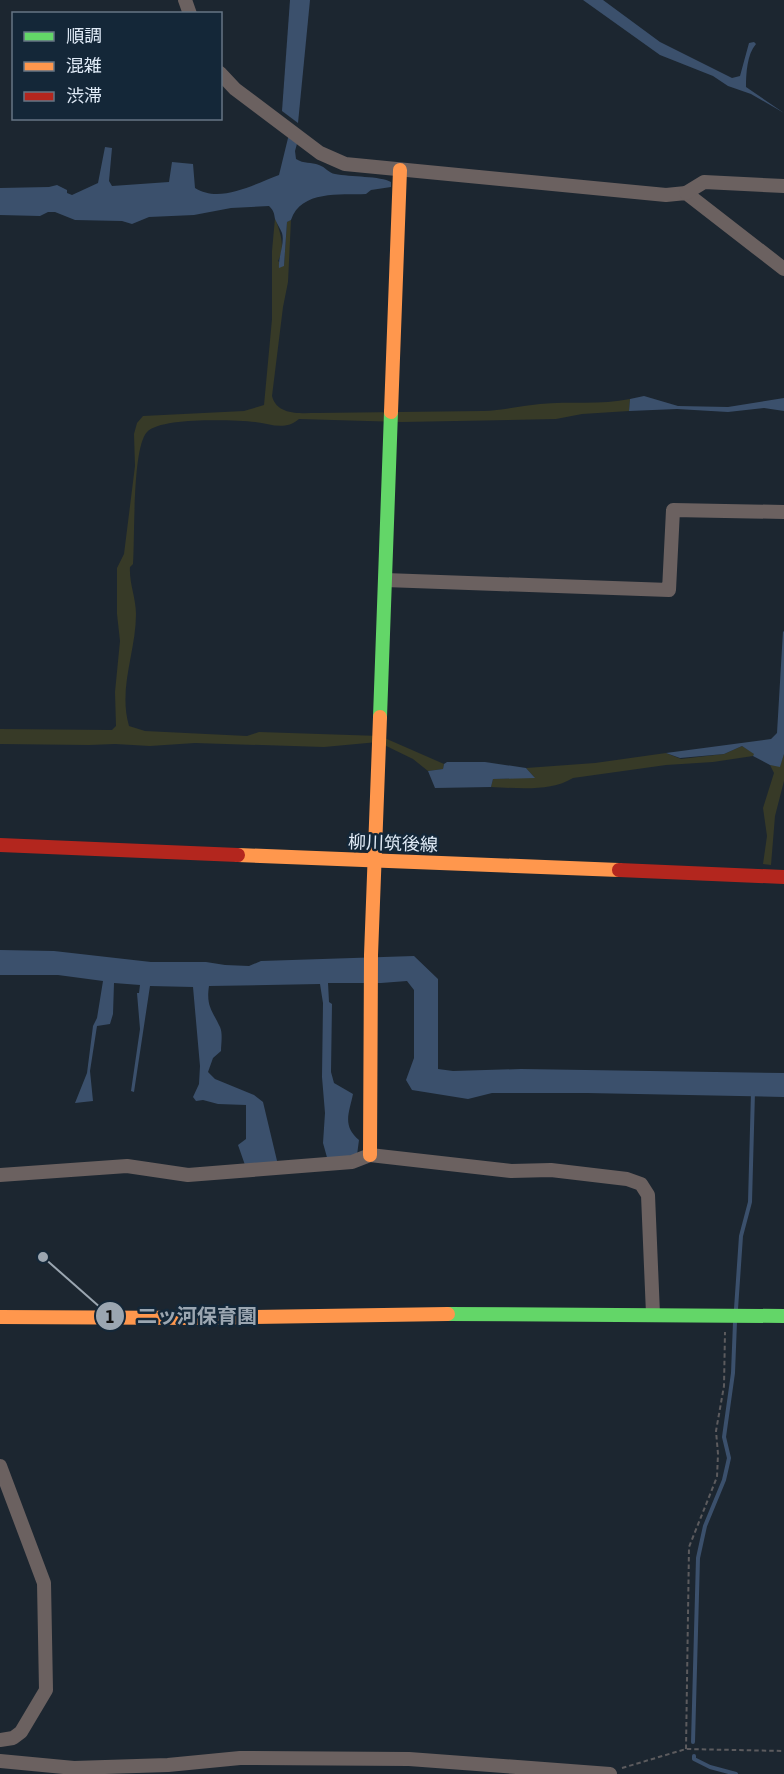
<svg xmlns="http://www.w3.org/2000/svg" width="784" height="1774" font-family="'Asap Condensed','Noto Sans JP',sans-serif">
<style>
.green{fill:#373a27}
.water{fill:#3b506c}
.lines{fill:none;stroke-linecap:round;stroke-linejoin:round}
.stream{stroke:#3b506c;stroke-width:4}
.path{stroke:#5c5b5e;stroke-width:2;stroke-dasharray:4.5 3;stroke-linecap:butt}
.street{stroke:#6b6160;stroke-width:14}
.fast{stroke:#63d668;stroke-width:14}
.slow{stroke:#ff974d;stroke-width:14}
.jam{stroke:#b3261e;stroke-width:14}
.labels{text-anchor:middle;dominant-baseline:central;stroke-width:5;stroke-linejoin:round;paint-order:stroke}
.street-label{font-size:18px;fill:#e0ebf7;stroke:#142738}
.leader{fill:none;stroke:#9ba6b1;stroke-width:2}
.callout-dot{fill:#9ba6b1;stroke:#142738;stroke-width:2}
.mark-label{font-size:18px;text-anchor:middle;font-weight:bold;fill:#111}
.callout-label{font-size:20px;text-anchor:middle;font-weight:bold;fill:#9ba6b1;stroke:#142738;stroke-width:5;stroke-linejoin:round;paint-order:stroke}
</style>
<rect width="100%" height="100%" fill="#1c2630"/>
<!-- green -->
<g class="green">
<path d="M275 218C280 232 286 246 278 261L284 266 287 222 291 220 288 282 283 307 272 396C277 416 301 413 317 413L483 411C503 410 521 406 540 404 570 401 601 405 630 399L629 411 582 414 556 419 402 422 299 419C285 431 271 424 255 422 234 420 161 417 147 432 132 448 135 538 133 564L130 567C129 583 136 598 136 614 136 652 118 688 129 726L145 731 247 736 259 732 380 736 444 764 443 769 428 771 413 759 378 742 324 747 195 743 150 746 115 744 89 745 0 744V729L112 730 116 726 115 692 120 641 117 614V568L124 554 135 466 134 434 137 423 143 416 244 411 264 405 272 319V251Z"/>
<path d="M742 746 755 754 753 756 713 762 666 765 573 778C550 792 518 788 491 787L493 779 534 777 526 768 595 763 666 753 681 759 724 754Z"/>
<path d="M784 754V781L775 816 771 865 763 864 767 836 763 808 774 773 770 765 780 766Z"/>
</g>
<!-- water -->
<g class="water">
<path d="M290 0H310L298 123 282 111Z"/>
<path d="M583 0H603L660 42 732 78 740 76 749 43 754 42 756 44C747 54 746 74 746 87L784 113 751 94 728 86 713 76 660 55Z"/>
<path d="M289 134 298 140 295 151 296 159C304 164 311 162 319 165 325 167 329 173 335 174 350 177 381 176 391 182V187L371 190 366 194C340 195 301 190 291 220L287 222 284 266 279 268C278 257 285 243 282 233 280 228 277 224 275 219 274 213 274 211 269 206L231 208 194 215 149 217 132 224 122 221 75 220 55 212H48L40 216 0 215V188L49 187 57 185 67 190V193L72 195 98 183 105 147 112 148 109 181 112 186 169 182 172 162 193 164 195 188C220 204 254 184 279 175Z"/>
<path d="M644 396 678 406 728 407 784 398V411L764 408 728 412 677 409 629 411 630 399Z"/>
<path d="M783 631 784 632V754L780 767 770 765 753 756 754 754 742 746 724 754 680 758 666 753 771 739 777 733Z"/>
<path d="M447 762H485L526 768 535 778 493 779 491 787 435 788 428 771 443 769 444 764Z"/>
<path d="M0 950 54 951 151 962H206L225 965 249 966 261 961 414 956 438 979V1069L453 1071 521 1069 784 1073V1097L587 1093H492L468 1099 412 1090 406 1080 414 1058V990L407 981 381 983H328L329 1002 332 1004 331 1072 334 1083 353 1094C349 1114 342 1125 359 1140L357 1155 328 1161 323 1143 325 1113 322 1077 323 1003 320 984 209 986C206 1006 212 1010 220 1027 223 1034 221 1044 221 1051L213 1058 208 1072 215 1079 254 1095 263 1102 278 1165H245L238 1145 246 1139V1105L218 1104 203 1100 196 1101 193 1097 199 1084 200 1066 193 987 150 986 134 1092 131 1091 140 1029 137 993H139L140 985 114 983 113 1014 110 1024 97 1026 90 1071 93 1101 75 1103 87 1073 93 1026 97 1018 103 981 58 975H0Z"/>
</g>
<g class="lines">
<!-- stream -->
<g class="stream">
<path d="M736 1309 741 1236 750 1202 753 1092"/>
<path d="M693 1742 698 1558 705 1526 724 1480 729 1458 724 1437 733 1373 735 1322"/>
<path d="M694 1756V1759L710 1767 736 1774"/>
</g>
<!-- path -->
<g class="path">
<path d="M686 1749 689 1547 717 1477 718 1454 716 1431 724 1386 725 1332"/>
<path d="M622 1768 686 1749 784 1751"/>
</g>
<!-- street -->
<g class="street">
<path d="M185 0 190 14"/>
<path d="M220 73 235 89 320 153 345 164 666 195 686 193 784 269"/>
<path d="M686 193 704 182 784 186"/>
<path d="M385 580 669 590 673 510 784 512"/>
<path d="M0 1175 127 1166 188 1175 352 1162 370 1155 511 1171 551 1170 627 1179 641 1184 648 1195 653 1314"/>
<path d="M0 1466 44 1583 46 1690 21 1732 13 1738 0 1740"/>
<path d="M0 1761 74 1768 168 1765 240 1758 409 1759 610 1774"/>
</g>
<!-- fast -->
<g class="fast">
<path d="M380 717 391 412"/>
<path d="M448 1314 784 1316"/>
</g>
<!-- slow -->
<g class="slow">
<path d="M391 412 400 170"/>
<path d="M238 855 619 870"/>
<path d="M370 1155 371 955 380 717"/>
<path d="M0 1317 197 1318 448 1314"/>
</g>
<!-- jam -->
<g class="jam">
<path d="M0 845 238 855"/>
<path d="M619 870 784 877"/>
</g>
</g>
<g class="labels">
<!-- street labels -->
<g class="street-label">
<text transform="translate(393 843) rotate(2)">柳川筑後線</text>
</g>
</g>
<!-- callouts -->
<path class="leader" d="M43 1257L110 1316"/>
<g class="callout-dot">
<circle cx="43" cy="1257" r="6"/>
<circle cx="110" cy="1316" r="15"/>
</g>
<g class="mark-label">
<text x="110" y="1323">1</text>
</g>
<g class="callout-label">
<text x="197" y="1323">二ッ河保育園</text>
</g>
<!-- legend -->
<rect x="12" y="12" width="210" height="108" fill="#142738" stroke="#667584" stroke-width="1.5"/>
<rect x="24" y="32" width="30" height="9" fill="#63d668" stroke="#667584" stroke-width="1.5"/>
<text x="66" y="42" font-size="18" fill="#e0ebf7">順調</text>
<rect x="24" y="62" width="30" height="9" fill="#ff974d" stroke="#667584" stroke-width="1.5"/>
<text x="66" y="72" font-size="18" fill="#e0ebf7">混雑</text>
<rect x="24" y="92" width="30" height="9" fill="#b3261e" stroke="#667584" stroke-width="1.5"/>
<text x="66" y="102" font-size="18" fill="#e0ebf7">渋滞</text>
</svg>
